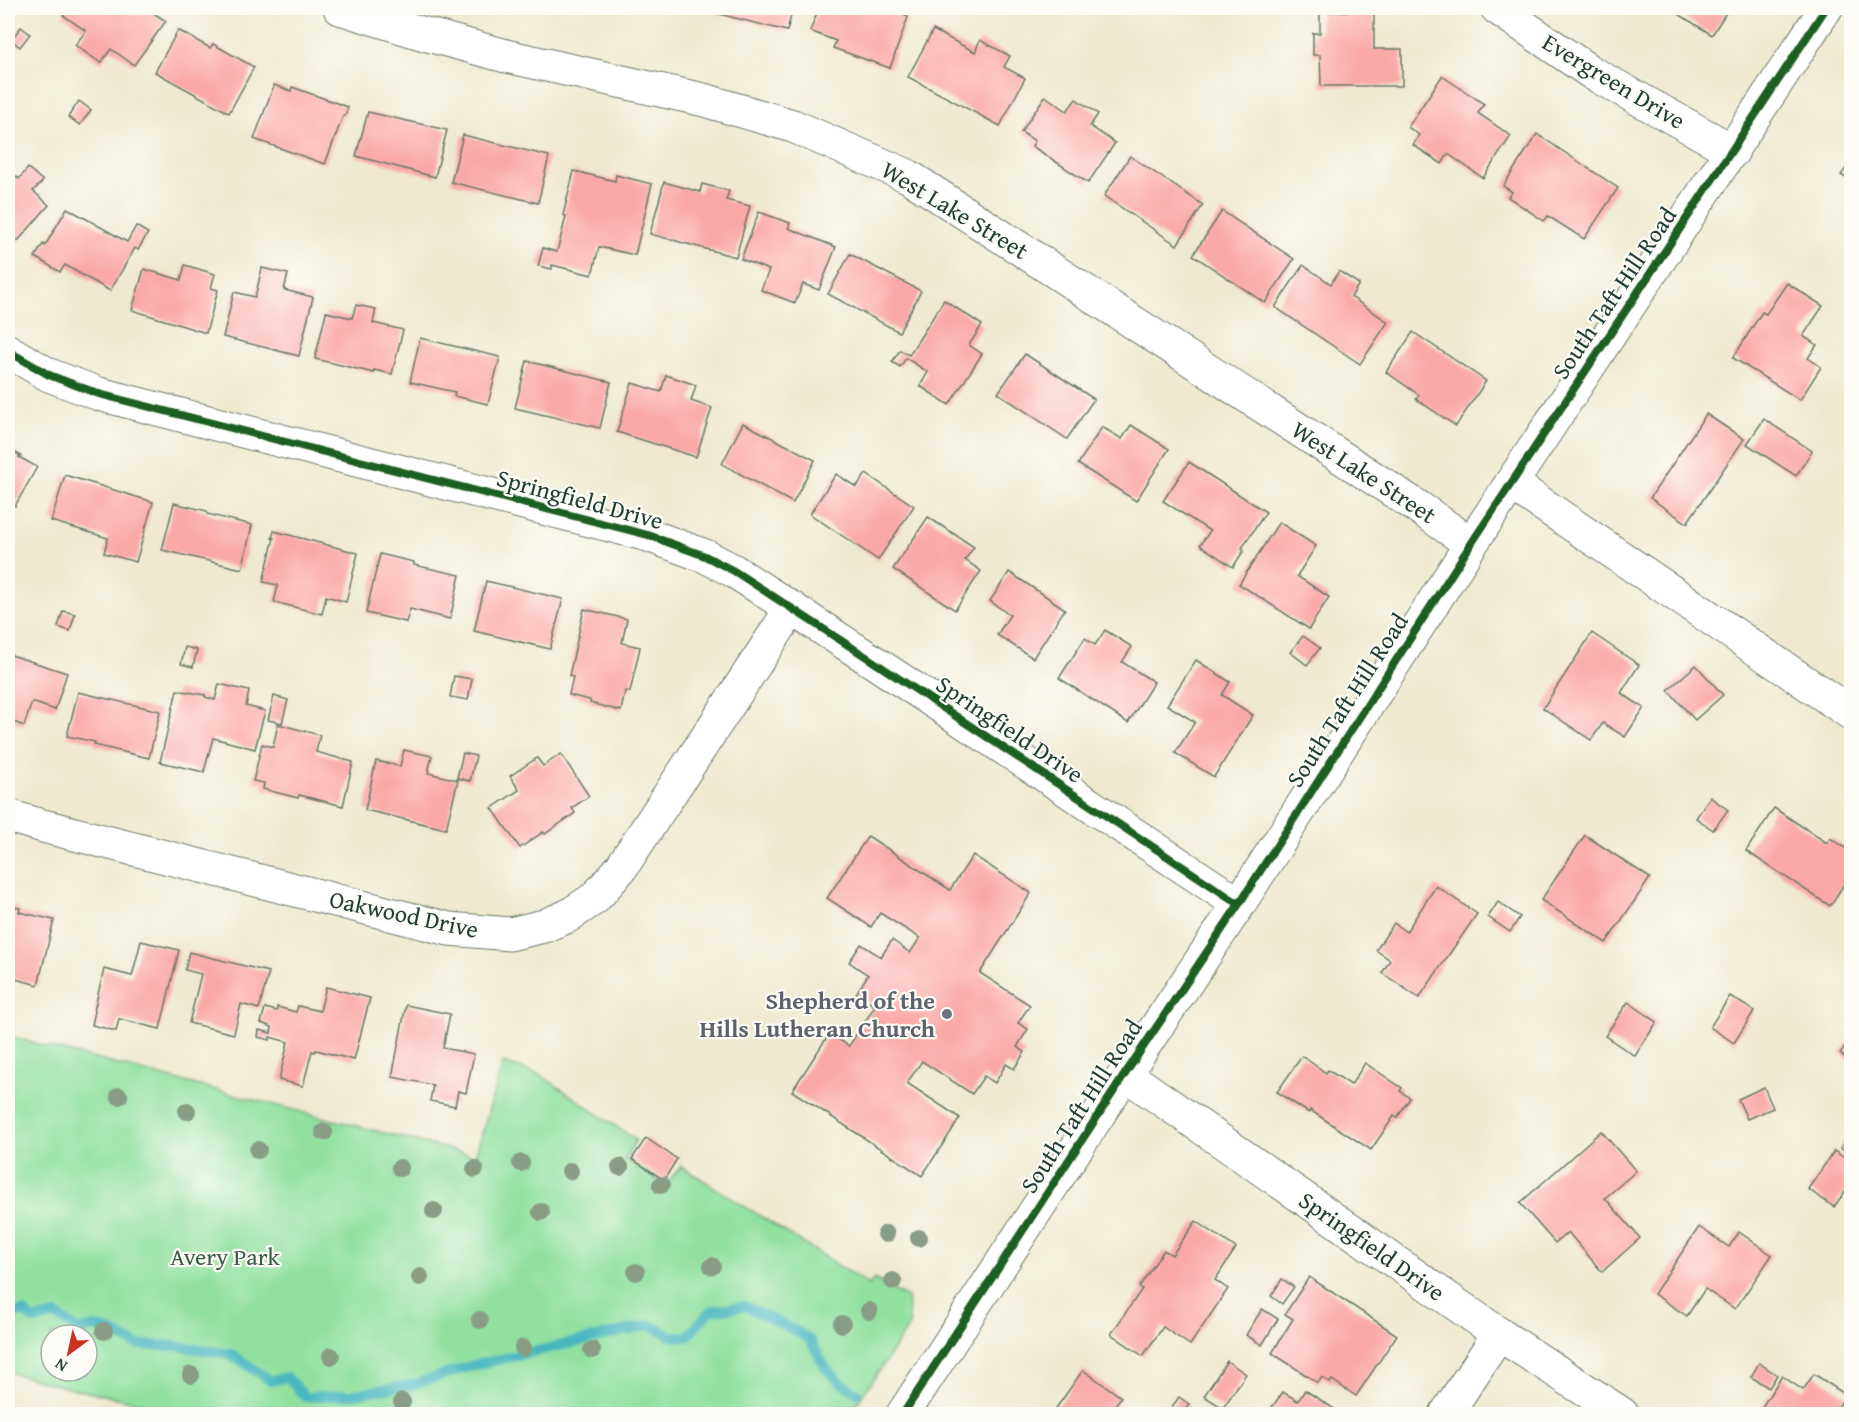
<svg xmlns="http://www.w3.org/2000/svg" width="1859" height="1422" font-family="'Gentium Book Plus',serif">
<style>
.green{fill:#90e09e;stroke:#588e69;stroke-width:1.5;fill-rule:evenodd}
.lines{fill:none;stroke-linecap:round;stroke-linejoin:round}
.stream{stroke:#48b7c0;stroke-width:10}
.building{fill:#fba9a6}
.minor-casing{stroke:#68796a;stroke-width:35}
.major-casing{stroke:#68796a;stroke-width:35}
.minor{stroke:#fff;stroke-width:33}
.major{stroke:#fff;stroke-width:33}
.cycleway-casing{stroke:#fdfcf7;stroke-width:11}
.cycleway{stroke:#1b5e20;stroke-width:8}
.tree{fill:#899d85}
.worship-dot{fill:#6b7280;stroke:#fdfcf7;stroke-width:2}
.labels{text-anchor:middle;dominant-baseline:central;stroke-width:4.5;stroke-linejoin:round;paint-order:stroke}
.street-label{font-size:24px;fill:#1f3d34;stroke:#fdfcf7}
.worship-label{font-size:24px;font-weight:bold;fill:#5b616d;stroke:#fdfcf7;text-anchor:end}
.park-label{font-size:24px;fill:#365e49;stroke:#fdfcf7}
</style>
<rect width="100%" height="100%" fill="#fdfcf7"/>
<filter id="ink" filterUnits="userSpaceOnUse"><feTurbulence type="fractalNoise" baseFrequency=".0167" numOctaves="2"/><feDisplacementMap in="SourceGraphic" scale="12" xChannelSelector="R" yChannelSelector="G"/><feConvolveMatrix kernelMatrix="1 2 1 2 8 2 1 2 1" color-interpolation-filters="sRGB"/></filter>
<filter id="wash" filterUnits="userSpaceOnUse"><feTurbulence type="fractalNoise" baseFrequency=".008" numOctaves="4" result="noise"/><feDisplacementMap in="SourceGraphic" scale="24" xChannelSelector="R" yChannelSelector="G"/><feGaussianBlur stdDeviation="1.35" result="paint"/><feColorMatrix in="noise" values="0 0 0 0 0 0 0 0 0 0 0 0 0 0 0 0 0 1.4 0 .05"/><feComposite in="paint" operator="in"/></filter>
<g filter="url(#wash)">
<rect width="100%" height="100%" fill="#efe9cf"/>
<!-- green -->
<path class="green" d="M8 1035 44 1046 475 1156 503 1063 539 1074 636 1140 625 1159 666 1185 681 1166 869 1285 874 1279 907 1298 910 1325 850 1414H196L68 1388 8 1372ZM51 1335H87V1371H51Z"/>
<g class="lines">
<!-- stream -->
<path class="stream" d="M8 1314 24 1312 34 1320 56 1315 78 1330 95 1327 113 1332 137 1345 176 1346 231 1354 271 1381 287 1377 305 1397 349 1395 415 1384 471 1366 651 1325 670 1336 687 1337 710 1311 745 1306 800 1333 810 1340 827 1370 840 1382 857 1393"/>
</g>
<g id="blocks">
<!-- building -->
<g class="building">
<path d="M69 8H146L166 21 134 65 111 49 101 63 75 45 86 31 63 15Z"/>
<path d="M712 8H793L787 31 711 12Z"/>
<path d="M819 8H908L905 15 908 17 890 68 833 48 836 41 810 31Z"/>
<path d="M1669 8H1729L1712 35Z"/>
<path d="M1374 11V49H1402V86H1321L1320 55H1313V33H1320V12Z"/>
<path d="M21 27 30 34 20 47 11 40Z"/>
<path d="M178 30 210 48 213 44 254 67 229 113 155 72Z"/>
<path d="M933 30 975 52 980 40 1010 56 1004 67 1025 78 1000 126 908 77Z"/>
<path d="M1442 76 1484 104 1478 113 1511 136 1483 178 1448 154 1442 164 1413 145 1419 135 1408 127Z"/>
<path d="M274 85 291 91 292 87 348 107 345 116H343L325 164 254 139Z"/>
<path d="M1045 96 1067 111 1076 99 1098 114 1090 126 1115 143 1088 183 1032 146 1035 141 1021 132Z"/>
<path d="M79 101 91 110 80 125 68 117Z"/>
<path d="M368 112 447 130 435 177 356 156Z"/>
<path d="M1537 134 1618 188 1584 239 1548 216 1544 221 1508 197 1512 192 1503 186Z"/>
<path d="M463 135 549 156 538 203 451 182Z"/>
<path d="M1130 156 1203 205 1177 245 1104 196Z"/>
<path d="M1852 160V182L1841 175Z"/>
<path d="M28 168 43 181 33 191 49 205 18 241 8 232V169L19 179Z"/>
<path d="M574 171 615 181 616 175 652 184 635 255 599 247 592 275 552 265V269L538 266 543 248 557 252 566 216 563 215Z"/>
<path d="M664 182 700 192 702 184 729 191 726 200 750 206 736 257 650 234Z"/>
<path d="M67 208 127 242 136 226 148 233 138 250 135 248 110 291 65 265 60 272 35 257 43 244 45 246Z"/>
<path d="M1222 211 1294 259 1265 303 1193 255Z"/>
<path d="M759 212 790 223 788 228 836 247 819 290 803 284 795 303 761 290 769 270 741 259Z"/>
<path d="M850 254 921 291 899 332 828 294Z"/>
<path d="M185 265 215 274 211 288 218 290 206 333 132 310 144 269 181 280Z"/>
<path d="M1303 265 1331 284 1339 271 1359 284 1351 297 1388 322 1360 364 1275 307Z"/>
<path d="M262 268 288 274 284 290 313 297 299 356 223 337 234 292 255 297Z"/>
<path d="M1787 283 1823 306 1803 336 1817 345 1808 358 1821 367 1800 400 1733 358 1762 312 1766 314Z"/>
<path d="M944 300 982 325 969 345 982 354 949 405 920 386 928 372 906 358 900 367 892 362 900 350 909 355Z"/>
<path d="M356 305 376 309 373 323 403 330 392 374 374 370V373L315 359 326 312 352 318Z"/>
<path d="M1413 332 1486 381 1456 426 1416 399 1419 395 1386 372Z"/>
<path d="M420 338 500 357 488 404 454 396 455 392 410 382Z"/>
<path d="M1025 354 1094 399 1067 439 998 393Z"/>
<path d="M527 361 611 382 600 428 515 408Z"/>
<path d="M666 375 696 385 691 401 712 408 696 457 617 432 632 383 661 392Z"/>
<path d="M1706 414 1744 439 1687 523 1650 498Z"/>
<path d="M1764 419 1812 451 1796 476 1747 444Z"/>
<path d="M743 423 815 460 793 503 722 464Z"/>
<path d="M1131 425 1169 449 1136 501 1078 464 1102 427 1122 439Z"/>
<path d="M8 448 21 456 19 457 37 467 15 506 8 502Z"/>
<path d="M1189 462 1266 512 1242 548 1244 550 1233 567 1200 545 1210 531 1163 501Z"/>
<path d="M836 474 856 487 866 474 914 506 878 560 810 514Z"/>
<path d="M65 475 153 502 136 562 104 553 108 538 51 521Z"/>
<path d="M174 503 207 511V514L252 525 242 569 162 550Z"/>
<path d="M928 517 974 547 965 560 981 571 955 610 893 569Z"/>
<path d="M1279 522 1316 546 1297 576 1329 597 1309 629 1239 584Z"/>
<path d="M274 531 358 553 346 602 326 596 322 614 274 602 278 585 263 582 274 538H272Z"/>
<path d="M380 554 414 562V565L460 575 450 619 410 609 406 622 366 613Z"/>
<path d="M1009 572 1065 609 1033 658 997 635 1010 615 990 601Z"/>
<path d="M486 581 563 599 550 649 474 631Z"/>
<path d="M584 609 627 619 622 643 640 647 630 692 625 691 621 711 590 703V700L569 695 573 677 569 676Z"/>
<path d="M63 611 75 614 70 631 58 627Z"/>
<path d="M1105 630 1132 647 1122 662 1154 682 1128 723 1059 678 1085 638 1095 645Z"/>
<path d="M1592 633 1639 665 1621 693 1644 708 1625 737 1603 723 1591 740 1543 708Z"/>
<path d="M1303 636 1320 648 1307 665 1290 652Z"/>
<path d="M185 647 197 650 193 667 181 664Z"/>
<path d="M8 654 67 673 55 710 32 702 24 726 8 720Z"/>
<path d="M1196 660 1230 682 1222 695 1253 715 1214 777 1175 753 1195 722 1167 705Z"/>
<path d="M1696 665 1723 695 1695 720 1668 690Z"/>
<path d="M454 676 472 679 468 700 450 697Z"/>
<path d="M219 684 249 691 246 706 265 711 255 749 213 738 204 772 160 762 177 690 205 695V697L215 700Z"/>
<path d="M78 692 160 711 149 758 94 745 95 742 67 736Z"/>
<path d="M274 696 288 700 282 723 268 720Z"/>
<path d="M278 724 320 735 316 752 353 762 343 806 299 795 298 798 263 789 264 783 253 781 262 744 273 747Z"/>
<path d="M404 750 432 756 428 773 458 780 446 829 365 810 376 761 400 766Z"/>
<path d="M463 753 476 756 470 781 457 778Z"/>
<path d="M561 754 589 796 572 808 575 813 545 834 543 832 520 848 492 808 519 790 510 776 537 758 543 766Z"/>
<path d="M1710 797 1728 810 1713 830 1696 818Z"/>
<path d="M1774 808 1827 843 1830 838 1852 852V872L1830 906 1746 851Z"/>
<path d="M1585 835 1650 878 1606 943 1541 900Z"/>
<path d="M868 836 950 890 973 855 1031 893 980 973 1030 1005 1018 1023 1028 1029 1017 1047 1025 1052 1014 1069 1006 1064 995 1083 984 1076 972 1094 922 1061 907 1083 960 1118 922 1176 792 1091 829 1034 849 1046 875 1006 856 994 868 975 849 962 861 944 881 957 892 940 910 953 920 938 880 913 871 927 827 898Z"/>
<path d="M1436 886 1477 914 1419 998 1382 973 1390 960 1376 950 1394 923 1406 932Z"/>
<path d="M1498 902 1520 917 1510 932 1488 917Z"/>
<path d="M8 905 20 908 19 912 54 920 38 985 8 977Z"/>
<path d="M141 941 179 950 160 1029 119 1019 116 1031 92 1025 95 1011H94L104 969 132 976Z"/>
<path d="M189 952 269 972 259 1009 241 1004 234 1034 189 1023 201 974 185 970Z"/>
<path d="M326 987 370 998 354 1060 316 1050 315 1052 312 1051 303 1086 279 1080 288 1042 270 1037V1040L258 1037 259 1030 271 1033 272 1027 261 1023 265 1008 277 1011V1007L296 1012 298 1006 320 1011Z"/>
<path d="M1730 996 1754 1011 1734 1043 1710 1027Z"/>
<path d="M1628 1002 1657 1022 1635 1056 1605 1036Z"/>
<path d="M406 1005 450 1014 443 1048 474 1054 466 1093 458 1091 455 1106 430 1101 433 1085 392 1077Z"/>
<path d="M1852 1036V1062L1840 1054Z"/>
<path d="M1302 1056 1326 1073 1328 1070 1351 1085 1365 1063 1402 1088 1400 1091 1410 1098 1397 1118 1394 1116 1371 1150 1310 1110 1309 1113 1277 1092Z"/>
<path d="M1764 1087 1773 1108 1747 1119 1738 1099Z"/>
<path d="M1601 1131 1636 1171 1605 1198 1640 1238 1602 1272 1568 1232 1555 1243 1520 1203Z"/>
<path d="M1848 1136 1852 1138V1156L1840 1148Z"/>
<path d="M646 1138 677 1159 664 1180 632 1159Z"/>
<path d="M1834 1151 1852 1163V1182L1834 1207 1808 1189Z"/>
<path d="M1196 1221 1236 1248 1215 1280 1228 1289 1190 1345 1163 1327 1143 1356 1111 1334 1142 1289 1139 1287 1164 1250 1172 1255Z"/>
<path d="M1699 1227 1729 1247 1739 1232 1772 1255 1735 1309 1705 1289 1687 1316 1654 1294Z"/>
<path d="M1309 1277 1397 1335 1356 1396 1332 1380 1330 1383 1322 1377 1318 1383 1272 1353 1293 1319 1285 1314Z"/>
<path d="M1282 1279 1294 1287 1282 1304 1271 1296Z"/>
<path d="M1262 1309 1278 1319 1262 1345 1246 1335Z"/>
<path d="M1227 1361 1246 1374 1223 1408 1204 1396Z"/>
<path d="M1759 1363 1777 1375 1769 1388 1751 1377Z"/>
<path d="M1083 1370 1121 1397 1109 1414H1052Z"/>
<path d="M1814 1374 1846 1395 1835 1412 1839 1414H1761L1758 1413 1782 1376 1803 1390Z"/>
<path d="M1305 1390 1342 1414H1267L1283 1392 1298 1401Z"/>
<path d="M1179 1397 1189 1404 1183 1414 1172 1407Z"/>
</g>
</g>
</g>
<g filter="url(#ink)">
<use href="#blocks" fill-opacity="0" stroke="#68796a" stroke-width="1.5"/>
<g class="lines">
<!-- minor casing -->
<g class="minor-casing">
<g id="minor">
<path d="M340 8 421 33 506 56 704 100 793 126 908 176 1418 507 1471 544"/>
<path d="M1497 8 1592 73 1733 151"/>
<path d="M8 351 49 375 99 394 648 535 705 556 734 571 868 658 1239 904"/>
<path d="M1511 483 1852 714"/>
<path d="M8 816 43 826 449 929 510 934 544 926 568 916 595 898 621 868 792 608"/>
<path d="M1125 1074 1499 1334 1622 1414"/>
<path d="M1446 1414 1499 1334"/>
</g>
</g>
<!-- major casing -->
<g class="major-casing">
<path id="major" d="M903 1414 1125 1074 1239 904 1471 544 1826 8"/>
</g>
<!-- minor -->
<use href="#minor" class="minor"/>
<!-- major -->
<use href="#major" class="major"/>
<!-- cycleway casing -->
<g class="cycleway-casing">
<g id="cycleway">
<path d="M8 351 49 375 99 394 648 535 705 556 734 571 868 658 1239 904"/>
<path d="M903 1414 1125 1074 1239 904 1471 544 1826 8"/>
</g>
</g>
<!-- cycleway -->
<use href="#cycleway" class="cycleway"/>
</g>
<!-- trees -->
<g class="tree">
<circle cx="119" cy="1096" r="9"/>
<circle cx="187" cy="1111" r="9"/>
<circle cx="324" cy="1132" r="9"/>
<circle cx="258" cy="1150" r="9"/>
<circle cx="521" cy="1163" r="9"/>
<circle cx="620" cy="1167" r="9"/>
<circle cx="400" cy="1168" r="9"/>
<circle cx="475" cy="1169" r="9"/>
<circle cx="570" cy="1171" r="9"/>
<circle cx="661" cy="1185" r="9"/>
<circle cx="434" cy="1211" r="9"/>
<circle cx="541" cy="1212" r="9"/>
<circle cx="886" cy="1234" r="9"/>
<circle cx="919" cy="1238" r="9"/>
<circle cx="712" cy="1266" r="9"/>
<circle cx="636" cy="1272" r="9"/>
<circle cx="420" cy="1277" r="9"/>
<circle cx="893" cy="1281" r="9"/>
<circle cx="869" cy="1311" r="9"/>
<circle cx="480" cy="1320" r="9"/>
<circle cx="842" cy="1324" r="9"/>
<circle cx="104" cy="1331" r="9"/>
<circle cx="523" cy="1348" r="9"/>
<circle cx="592" cy="1350" r="9"/>
<circle cx="331" cy="1356" r="9"/>
<circle cx="191" cy="1375" r="9"/>
<circle cx="402" cy="1402" r="9"/>
</g>
</g>
<!-- markers -->
<circle class="worship-dot" cx="947" cy="1014" r="6"/>
<g class="labels">
<!-- street labels -->
<g class="street-label">
<text transform="translate(1614 81) rotate(31)">Evergreen Drive</text>
<text transform="translate(955 210) rotate(31)">West Lake Street</text>
<text transform="translate(1614 293) rotate(-56)">South Taft Hill Road</text>
<text transform="translate(1364 472) rotate(33)">West Lake Street</text>
<text transform="translate(580 499) rotate(15)">Springfield Drive</text>
<text transform="translate(1347 700) rotate(-57)">South Taft Hill Road</text>
<text transform="translate(1010 729) rotate(34)">Springfield Drive</text>
<text transform="translate(404 914) rotate(12)">Oakwood Drive</text>
<text transform="translate(1081 1106) rotate(-57)">South Taft Hill Road</text>
<text transform="translate(1372 1246) rotate(35)">Springfield Drive</text>
</g>
<!-- worship labels -->
<g class="worship-label">
<text x="935" y="1000">Shepherd of the<tspan x="935" dy="28">Hills Lutheran Church</tspan></text>
</g>
<!-- park labels -->
<g class="park-label">
<text x="225" y="1256">Avery Park</text>
</g>
</g>
<!-- margin -->
<rect width="1859" height="1422" fill="none" stroke="#fdfcf7" stroke-width="30"/>
<!-- north arrow -->
<g transform="translate(69 1353) rotate(213)"><circle r="28" fill="#fdfcf7" stroke="#a4b0a9" stroke-width="1.5"/>
<path d="M0-4.5L10 22L0 15L-10 22Z" fill="#c8321e"/>
<text y="-9" font-size="16" font-weight="bold" text-anchor="middle" fill="#1f3d34">N</text>
</g>
</svg>
